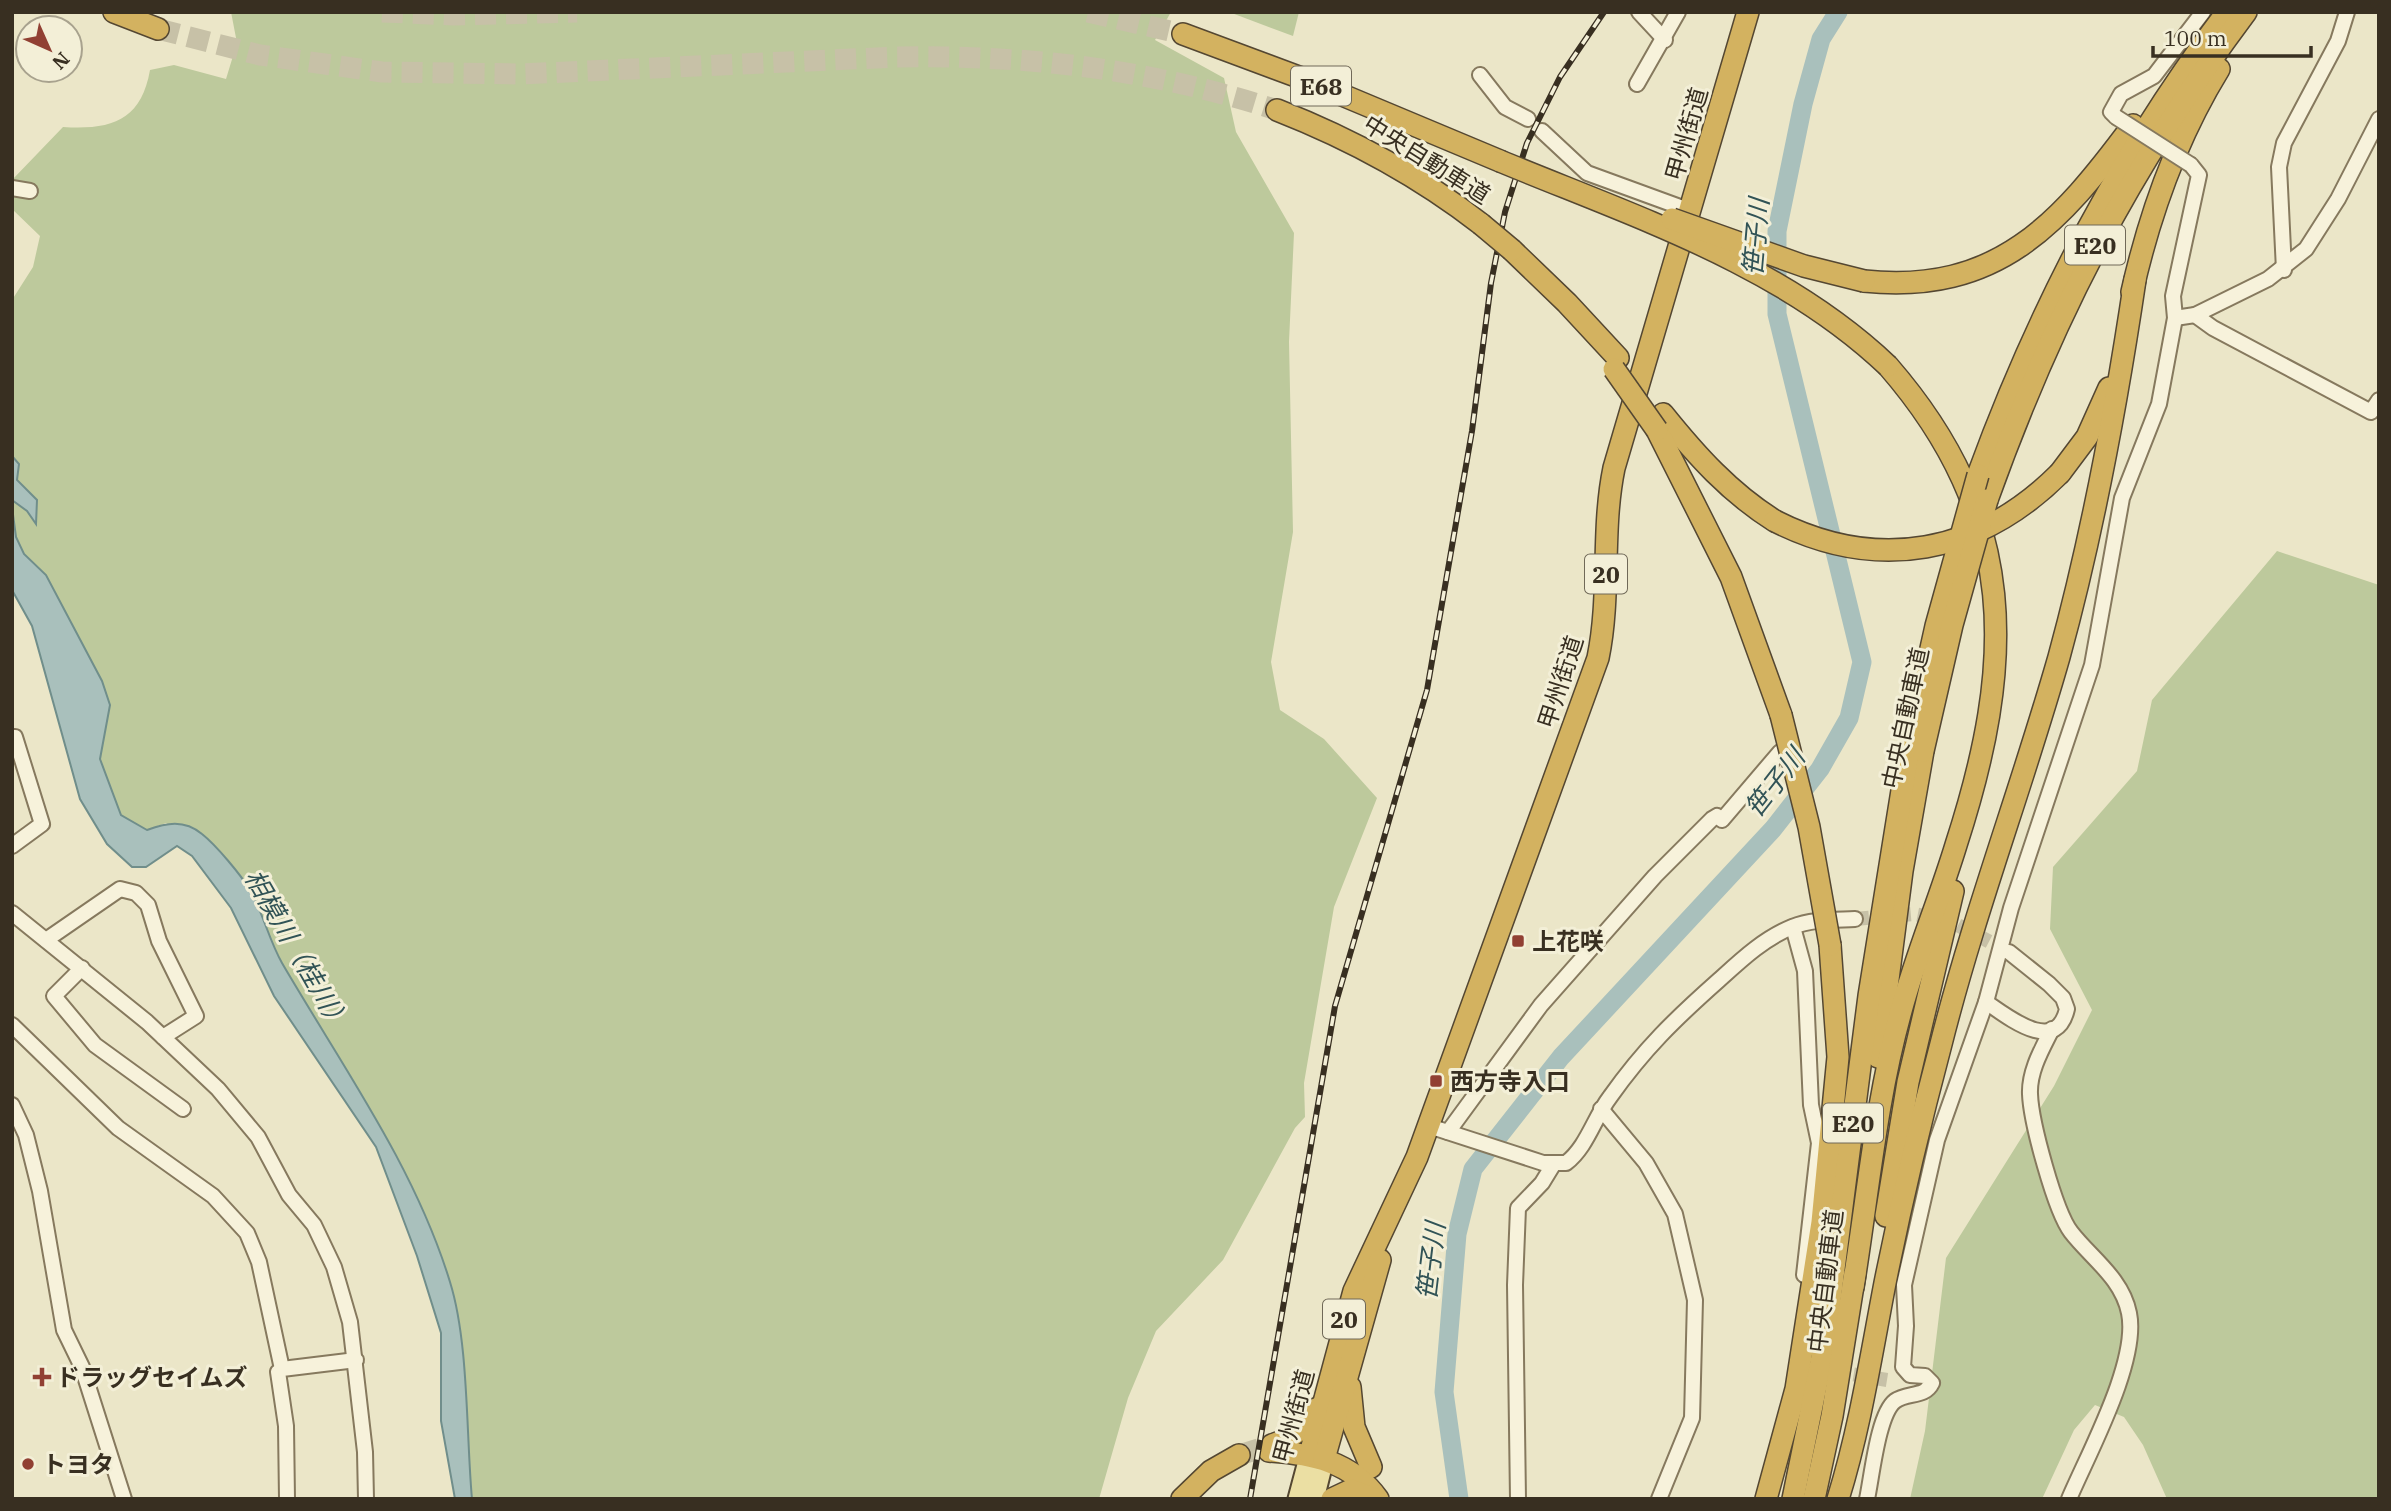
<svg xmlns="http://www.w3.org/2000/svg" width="2391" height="1511" font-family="'IBM Plex Serif','Noto Sans JP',serif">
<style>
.green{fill:#bdc99c}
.water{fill:#a9c0bc;stroke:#708e8b;stroke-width:2}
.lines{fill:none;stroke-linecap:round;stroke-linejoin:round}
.river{stroke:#a9c0bc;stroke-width:19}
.minor-tunnel{stroke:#c7c1a7;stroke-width:14;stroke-dasharray:14 7;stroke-linecap:butt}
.highway-tunnel{stroke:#c7c1a7;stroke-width:21;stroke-dasharray:21 10;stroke-linecap:butt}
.minor-casing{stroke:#86795e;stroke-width:18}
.major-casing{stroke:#544732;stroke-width:23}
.highway-casing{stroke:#544732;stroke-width:24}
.minor{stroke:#f7f2db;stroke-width:14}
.major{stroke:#ebdfa3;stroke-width:19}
.highway{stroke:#d3b260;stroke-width:21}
.rail-casing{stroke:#382f21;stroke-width:6}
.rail{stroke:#f3efd7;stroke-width:3.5;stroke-dasharray:10;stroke-linecap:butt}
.minor-bridge-casing{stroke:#86795e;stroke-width:18;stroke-linecap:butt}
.highway-bridge-casing{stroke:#544732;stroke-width:24;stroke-linecap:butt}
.minor-bridge{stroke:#f7f2db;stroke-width:14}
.highway-bridge{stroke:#d3b260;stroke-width:21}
.poi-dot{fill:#914033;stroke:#f3efd7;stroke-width:2.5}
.labels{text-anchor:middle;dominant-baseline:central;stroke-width:6;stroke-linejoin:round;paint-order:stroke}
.shield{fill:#f3efd7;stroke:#706958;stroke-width:2}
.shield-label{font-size:23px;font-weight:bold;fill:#382f21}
.street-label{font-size:24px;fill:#382f21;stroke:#f3efd7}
.poi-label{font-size:24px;font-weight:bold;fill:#382f21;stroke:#f3efd7;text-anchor:start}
.water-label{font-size:26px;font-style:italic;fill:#315356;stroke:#f3efd7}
</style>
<rect width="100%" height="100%" fill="#ebe6c8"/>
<!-- green -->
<g class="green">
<path d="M231 12H1171L1155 40 1224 78 1236 132 1294 233 1289 342 1293 532 1271 662 1280 710 1324 739 1377 798 1334 907 1304 1083 1305 1117 1295 1128 1223 1260 1156 1331 1128 1398 1099 1499H472L464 1365 451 1285 426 1216 366 1103 280 959 249 889 166 823 147 830 121 815 100 759 110 705 102 681 46 575 24 554 16 537 12 500 27 511 17 480 19 464 12 456V300L33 267 40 236 12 209V180L63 127C111 130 141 121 150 70L174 65 226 79 237 43Z"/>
<path d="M1229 12H1299L1293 36Z"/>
<path d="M2277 551 2379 585V1499H2167L2143 1445 2124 1417 2095 1405 2074 1430 2042 1499H1910L1925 1431 1946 1258 2054 1086 2092 1010 2050 929 2053 867 2137 771 2152 700Z"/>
</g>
<!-- water -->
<g class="water">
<path d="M12 456 19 464 17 480 37 500 36 524 27 511 12 500Z"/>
<path d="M12 507 16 537 24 554 46 575 102 681 110 705 100 759 121 815 147 830C166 823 184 819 202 834 216 845 241 875 250 890 263 913 269 940 282 963 342 1066 415 1167 450 1282 469 1343 466 1434 472 1499H455L441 1421V1333L417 1256 376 1147 274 996 231 908 192 856 177 846 146 867H132L107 844 80 799 32 626 12 590Z"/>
</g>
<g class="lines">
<!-- river -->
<path class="river" d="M1459 1499 1444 1392 1457 1234 1473 1169 1561 1057 1773 829 1820 769 1849 718 1862 662 1777 314V231L1803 104 1821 39 1838 12"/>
<!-- minor-tunnel -->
<g class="minor-tunnel">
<path d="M1855 919 1914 914 1950 921 2009 952"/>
<path d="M1833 1371 1887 1380"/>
</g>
<!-- highway-tunnel -->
<g class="highway-tunnel">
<path d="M382 12 454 15 577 12"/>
<path d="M1088 12 1183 34"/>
<path d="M158 29 260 55 382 72 521 74 897 57C1031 55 1150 69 1277 110"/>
<path d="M1239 1455 1272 1445"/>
</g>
<!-- minor casing -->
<g class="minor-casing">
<g id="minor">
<path d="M1639 12 1665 40"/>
<path d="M1480 75 1505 107 1528 119"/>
<path d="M1637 84 1678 12"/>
<path d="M2116 117 2111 112 2121 94 2154 76 2203 12"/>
<path d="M1542 131 1587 173 1691 211"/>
<path d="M12 188 30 191"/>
<path d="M2284 270 2279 167 2284 143 2338 41 2347 12"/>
<path d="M2195 315 2213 328 2371 412 2379 400"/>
<path d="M2175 318 2195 315 2268 279 2306 249 2338 199 2379 119"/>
<path d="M12 737H15L42 824 12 846"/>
<path d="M12 913 147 1022 218 1089 258 1137 289 1195 314 1225 334 1267 350 1322 365 1452 366 1499"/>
<path d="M1793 927 1805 971 1811 1105 1819 1143 1804 1275"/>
<path d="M46 940 120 889 136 893 148 905 159 941 196 1016 163 1037"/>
<path d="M2009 952 2049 984 2063 998 2067 1009C2056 1056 2008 1017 1986 1002L2011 908 2092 665 2122 498 2159 404 2175 318 2173 296 2199 175 2191 165"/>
<path d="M82 968 54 996 95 1045 183 1109"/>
<path d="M12 1025 118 1128 213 1196 247 1233 259 1262 282 1369"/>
<path d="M2052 1029C2042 1049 2029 1071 2030 1094 2031 1122 2055 1211 2071 1232 2091 1258 2122 1278 2129 1313 2139 1361 2089 1452 2069 1499"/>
<path d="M12 1105 26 1135 40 1191 64 1330 82 1367 124 1499"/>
<path d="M1601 1109 1646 1163 1675 1214 1695 1300 1692 1418 1659 1499"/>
<path d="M1429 1126 1543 1163H1566C1587 1147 1594 1118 1610 1097 1644 1049 1675 1019 1719 980 1741 960 1763 939 1792 927 1812 919 1833 920 1855 919"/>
<path d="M1448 1132 1541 1005 1655 876 1712 819 1717 816 1722 820 1780 752"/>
<path d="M287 1499 286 1426 278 1372 282 1369 356 1360"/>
<path d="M1518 1499 1515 1285 1518 1208 1542 1183 1553 1165"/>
<path d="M1867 1499C1872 1476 1878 1414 1895 1401 1907 1392 1925 1398 1932 1383L1925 1376 1910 1375 1903 1367 1906 1326 1904 1285 1937 1140 1986 1002"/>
</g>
</g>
<!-- major casing -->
<g class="major-casing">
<g id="major">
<path d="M1298 1499 1310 1454"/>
<path d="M1314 1499 1324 1459"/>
</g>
</g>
<!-- highway casing -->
<g class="highway-casing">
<g id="highway">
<path d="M114 12 158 29"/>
<path d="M1183 34 1304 79 1500 161"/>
<path d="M1277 110C1351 139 1418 175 1481 224"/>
<path d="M1512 250 1567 303 1618 358"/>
<path d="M1864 281C1998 295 2060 223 2133 125"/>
<path d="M2132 292C2150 212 2176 139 2219 69"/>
<path d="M1663 414C1696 455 1730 493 1775 521"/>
<path d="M1657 430 1731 577 1781 715"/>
<path d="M2060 473 2087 437 2109 388"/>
<path d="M1978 475C2039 308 2119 154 2227 12"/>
<path d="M1987 500C2052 318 2130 167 2246 12"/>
<path d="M1878 1057 1902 871 1923 751"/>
<path d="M1886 1216 1908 1082 1953 891"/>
<path d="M1853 1287C1868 1195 1876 1100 1901 1011 1916 955 1939 901 1956 845 2015 663 2020 518 1888 366"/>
<path d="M1350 1387 1354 1427 1371 1467"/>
<path d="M1272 1445C1293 1438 1306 1426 1318 1408"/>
<path d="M1269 1451C1312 1454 1351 1461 1378 1499"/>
<path d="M1310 1454 1354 1291 1417 1157 1598 658C1611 595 1601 531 1614 468L1748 12"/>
<path d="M1324 1459 1380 1260"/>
<path d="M1182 1499 1211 1471 1239 1455"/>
<path d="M1332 1499 1351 1490 1375 1499"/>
<path d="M1766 1499 1796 1389 1822 1222 1838 1057 1830 945"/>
<path d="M1793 1499 1824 1347 1869 996 1909 747"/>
<path d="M1814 1499 1832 1416 1855 1273"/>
<path d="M1838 1499C1860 1428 1871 1356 1885 1283 1901 1203 1920 1123 1941 1044 1974 913 2022 787 2059 657 2093 533 2116 408 2135 280"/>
</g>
</g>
<!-- minor -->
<use href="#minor" class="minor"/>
<!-- major -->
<use href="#major" class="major"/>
<!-- highway -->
<use href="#highway" class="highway"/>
<!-- rail casing -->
<g class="rail-casing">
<path id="rail" d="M1250 1499 1335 1006 1427 690 1472 431 1491 283 1505 212 1527 143 1560 77 1604 12"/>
</g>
<!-- rail -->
<use href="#rail" class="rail"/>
<!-- minor-bridge casing -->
<g class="minor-bridge-casing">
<path id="minor-bridge" d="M2116 117 2191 165"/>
</g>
<!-- highway-bridge casing -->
<g class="highway-bridge-casing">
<g id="highway-bridge">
<path d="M1500 161C1635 217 1781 264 1888 366"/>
<path d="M1672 219 1804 266 1864 281"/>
<path d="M1481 224 1512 250"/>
<path d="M1614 369 1657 430"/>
<path d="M1775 521C1878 573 1979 554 2060 473"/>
<path d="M1781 715 1809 827 1830 945"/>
<path d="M1909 747 1936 626 1978 475"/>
<path d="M1923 751 1952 625 1987 500"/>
</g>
</g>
<!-- minor-bridge -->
<use href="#minor-bridge" class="minor-bridge"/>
<!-- highway-bridge -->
<use href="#highway-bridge" class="highway-bridge"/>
</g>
<!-- markers -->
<g class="poi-dot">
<rect x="1511" y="934" width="14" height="14" rx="3.5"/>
<rect x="1429" y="1074" width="14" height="14" rx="3.5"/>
<path d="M38.5 1366.5h7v7h7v7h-7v7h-7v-7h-7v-7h7z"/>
<circle cx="28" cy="1464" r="7"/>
</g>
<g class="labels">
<!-- shield labels -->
<g class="shield">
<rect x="1291" y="66.5" width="60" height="39" rx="5"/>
<rect x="2065" y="225.5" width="60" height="39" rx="5"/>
<rect x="1585" y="554.5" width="42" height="39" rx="5"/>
<rect x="1823" y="1103.5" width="60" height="39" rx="5"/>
<rect x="1323" y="1299.5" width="42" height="39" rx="5"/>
</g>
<g class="shield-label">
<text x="1321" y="86">E68</text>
<text x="2095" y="245">E20</text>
<text x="1606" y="574">20</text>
<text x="1853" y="1123">E20</text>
<text x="1344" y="1319">20</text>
</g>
<!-- street labels -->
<g class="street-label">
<text transform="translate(1686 134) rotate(-74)">甲州街道</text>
<text transform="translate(1427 159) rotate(32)">中央自動車道</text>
<text transform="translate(1560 682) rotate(-72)">甲州街道</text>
<text transform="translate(1905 718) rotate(-78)">中央自動車道</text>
<text transform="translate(1825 1281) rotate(-83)">中央自動車道</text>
<text transform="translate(1293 1416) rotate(-75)">甲州街道</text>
</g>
<!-- poi labels -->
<g class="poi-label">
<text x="1532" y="941">上花咲</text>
<text x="1450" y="1081">西方寺入口</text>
<text x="56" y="1377">ドラッグセイムズ</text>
<text x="42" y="1464">トヨタ</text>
</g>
<!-- water labels -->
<g class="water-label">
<text transform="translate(1755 237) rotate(-85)">笹子川</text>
<text transform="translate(1774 782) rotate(-52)">笹子川</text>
<text transform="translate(298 950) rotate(60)">相模川（桂川）</text>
<text transform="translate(1430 1261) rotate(-83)">笹子川</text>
</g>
</g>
<!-- border -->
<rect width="2391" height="1511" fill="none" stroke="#382f21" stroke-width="28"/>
<!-- north arrow -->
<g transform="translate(49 49) rotate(135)"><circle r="33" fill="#f3efd7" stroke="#a8a28e" stroke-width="2"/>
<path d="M0-5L12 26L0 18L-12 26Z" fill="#914033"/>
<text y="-10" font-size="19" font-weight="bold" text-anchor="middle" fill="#382f21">N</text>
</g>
<!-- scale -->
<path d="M2153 46v10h158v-10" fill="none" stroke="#382f21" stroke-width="3.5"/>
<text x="2164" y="46" font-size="21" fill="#382f21" stroke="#f3efd7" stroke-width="5" paint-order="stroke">100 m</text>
</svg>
